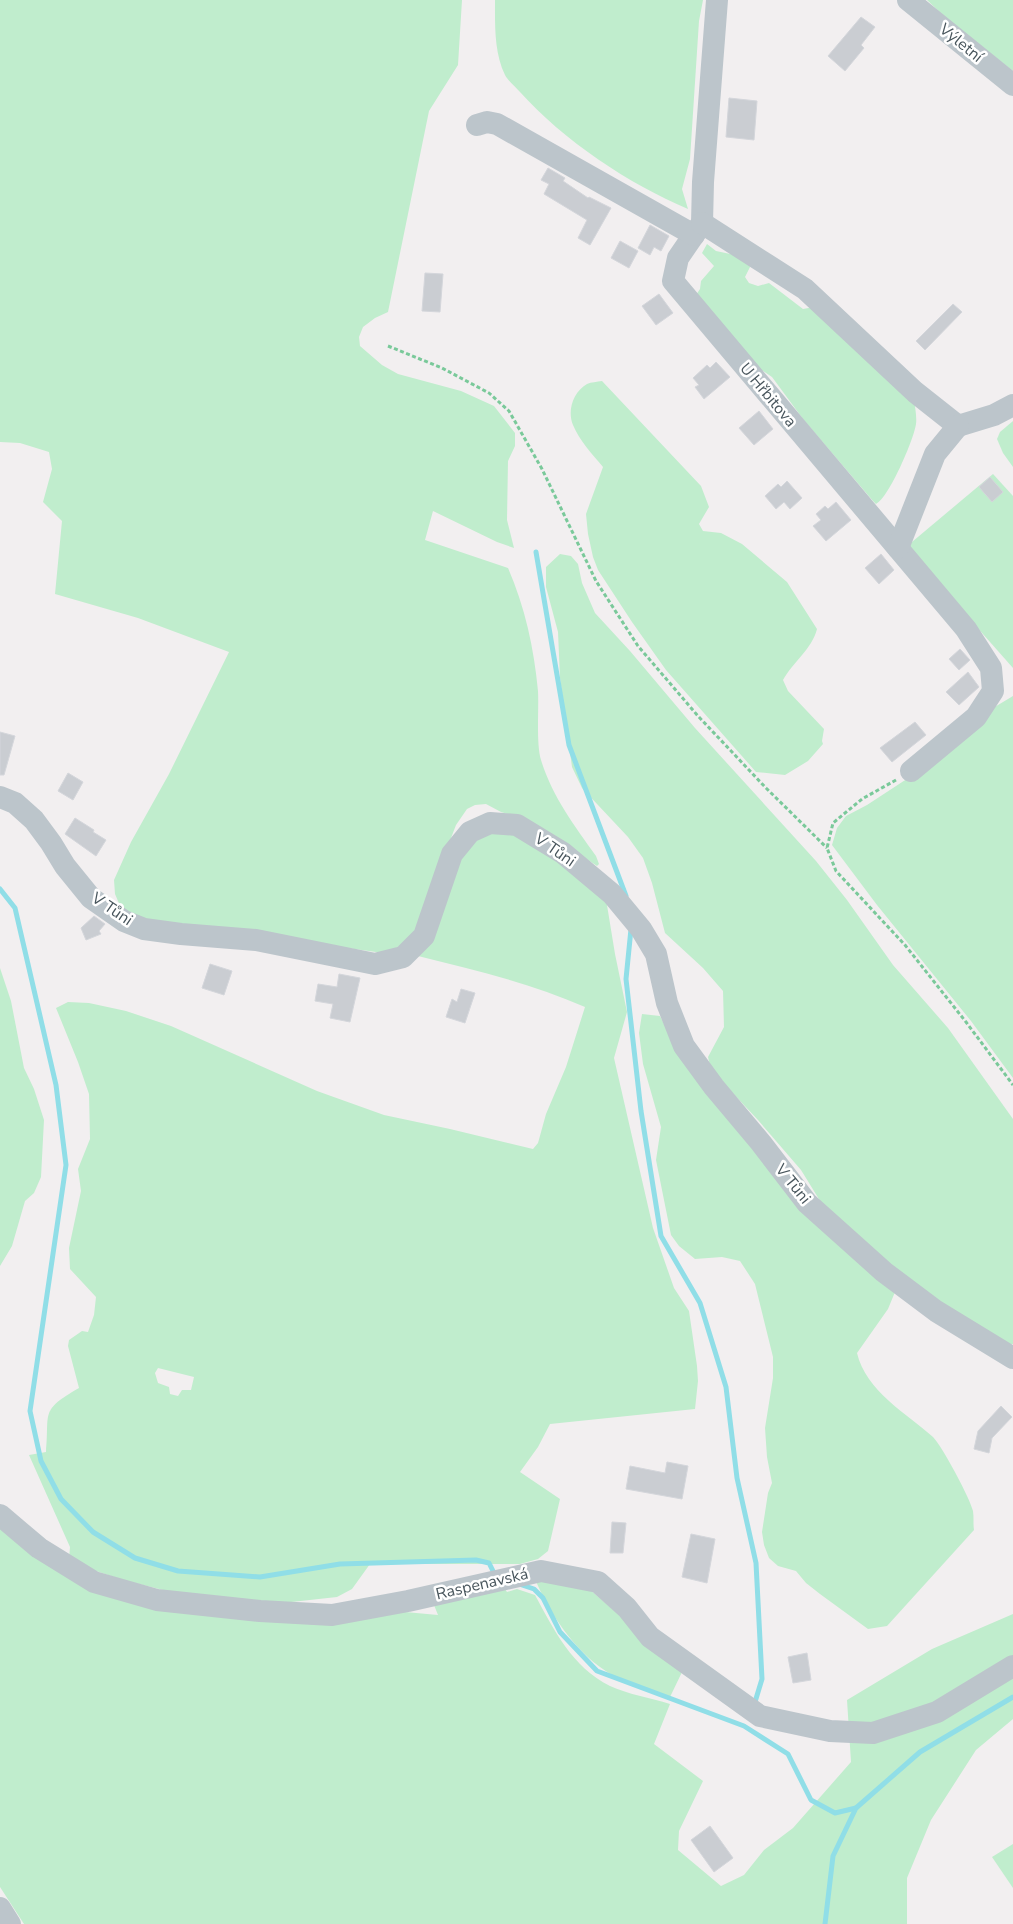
<svg xmlns="http://www.w3.org/2000/svg" width="1013" height="1924" font-family="'Nunito Sans',sans-serif">
<style>
.green{fill:#c0edcd;fill-rule:evenodd}
.lines{fill:none;stroke-linecap:round;stroke-linejoin:round}
.stream{stroke:#90dee7;stroke-width:5}
.building{fill:#cacdd2;stroke:#d4d6db}
.path{stroke:#7ac99a;stroke-width:3;stroke-dasharray:4 2.5;stroke-linecap:butt}
.minor{stroke:#bcc5cb;stroke-width:22}
.labels{text-anchor:middle;dominant-baseline:central;stroke-width:5;stroke-linejoin:round;paint-order:stroke}
.street-label{font-size:16px;fill:#48555c;stroke:#fff}
</style>
<rect width="100%" height="100%" fill="#f2eff0"/>
<!-- green -->
<g class="green">
<path d="M0 0H462L458 65 429 111 388 312 375 318 363 327 359 337 360 346 382 365 398 374 461 391 494 406 515 433V446L508 461 507 520 514 548 497 542 433 511 425 540 508 568C525 607 534 648 538 691 539 710 536 743 541 760 552 796 574 825 596 856L599 864 597 866 549 834 520 818 501 812 486 804 475 805 467 809 456 825 413 937 390 952H376L211 929 150 924 121 908 115 894 114 880 131 842 169 774 229 652 138 618 55 594 62 521 43 502 52 469 49 452 20 443 0 442Z"/>
<path d="M495 0H703L699 21 690 159 682 189 688 209C629 184 564 141 520 92 516 87 508 81 505 75 494 52 495 25 495 0Z"/>
<path d="M927 0H1013V71L948 20Z"/>
<path d="M707 244 716 251 735 255 751 265 745 277 749 283 758 286 769 283 803 309 814 307 914 400C915 407 917 417 916 424 914 439 889 498 876 504L873 501 803 419 772 377 754 365 694 298 700 289 701 281 714 266 702 253Z"/>
<path d="M602 381 701 486 709 507 699 524 703 531 721 533 742 544 787 582 817 629C812 649 793 662 783 680L788 691 824 729 822 741 823 744 808 761 785 775 756 772 666 670 632 622 598 570 593 557 588 534 586 514 603 467C593 455 579 440 573 425 567 411 573 392 587 384 591 382 597 382 602 381Z"/>
<path d="M1013 421V467L1003 453 997 439 1000 432Z"/>
<path d="M993 474 1013 496V668L906 547Z"/>
<path d="M560 554 571 556 578 564 582 583 595 613 630 651 695 728 816 861 847 900 893 965 948 1028 1013 1119V1344H1009L908 1282 822 1204 801 1170 758 1120 711 1070 708 1057 724 1027 723 991 703 968 665 933 652 883 643 858 628 837 582 788 572 767 560 678 558 632 546 587V567Z"/>
<path d="M1013 696V1078L971 1021 877 905 832 845 837 828 846 816 867 805 919 771 988 711Z"/>
<path d="M479 832 525 836 606 899 615 954 627 1012 614 1058 653 1228 674 1288 689 1311 697 1366 698 1381 695 1409 550 1424 538 1447 520 1472 560 1499 548 1551 538 1559 520 1564H370L352 1589 337 1597 255 1606 191 1597 123 1580 81 1566 69 1559 70 1547 29 1455 46 1452C50 1412 39 1411 79 1388L68 1346 69 1340 82 1331 88 1332 94 1315 96 1297 70 1269 69 1248 81 1191 78 1169 90 1139 89 1094 78 1062 56 1008 68 1002 89 1003 126 1011 171 1026 317 1091 384 1115 450 1129 533 1149 538 1143 546 1114 566 1067 585 1007C531 983 474 970 418 956L449 875ZM158 1368 194 1377 191 1390H182L178 1396 170 1394 169 1387 158 1383 155 1373Z"/>
<path d="M0 968 11 1001 24 1068 34 1089 44 1120 41 1177 34 1193 25 1201 12 1246 0 1266Z"/>
<path d="M642 1014 660 1016 667 1030 895 1292 888 1309 857 1353C866 1391 906 1413 933 1437 942 1446 970 1498 973 1511 974 1517 973 1524 974 1530L887 1626 868 1629 820 1594 806 1583 796 1571 778 1566 769 1558 764 1545 762 1532 768 1493 772 1483 767 1457 765 1428 773 1378V1357L755 1284 740 1261 722 1257 695 1259 679 1246 671 1235 656 1160 661 1127 643 1064 639 1033Z"/>
<path d="M0 1523 127 1597 351 1607 438 1615 434 1605 501 1583 507 1592 517 1589 535 1595C554 1630 572 1667 610 1686 627 1694 651 1698 670 1704L654 1744 703 1781 679 1831 678 1850 721 1886 744 1875 764 1850 793 1828 851 1762 847 1700 932 1649 1013 1614V1719L976 1750 931 1820 907 1878V1924H24L0 1887Z"/>
<path d="M535 1579 581 1582 683 1670 670 1697C654 1691 636 1686 620 1679 581 1661 551 1617 535 1579Z"/>
<path d="M1013 1844V1888L992 1857Z"/>
</g>
<g class="lines">
<!-- stream -->
<g class="stream">
<path d="M536 552 569 745 626 896"/>
<path d="M0 889 15 908 56 1085 66 1165 30 1411 41 1461 61 1499 93 1532 135 1558 178 1571 260 1577 340 1564 476 1560 489 1563 493 1571"/>
<path d="M631 929 626 979 641 1111 661 1236 700 1303 726 1387 737 1478 756 1563 762 1679 755 1702"/>
<path d="M519 1584 534 1589 543 1598 560 1632 597 1671 744 1726 788 1754 811 1800 835 1813 856 1808"/>
<path d="M825 1924 833 1856 856 1808 920 1752 1013 1697"/>
</g>
</g>
<!-- building -->
<g class="building">
<path d="M861 17 875 27 861 45 864 48 845 71 828 56Z"/>
<path d="M729 98 757 101 754 140 726 137Z"/>
<path d="M548 168 565 178 563 181 588 198 589 197 611 208 590 245 578 238 587 220 544 194 549 184 541 180Z"/>
<path d="M650 225 669 236 661 251 654 247 650 255 638 248Z"/>
<path d="M620 241 638 251 629 268 611 258Z"/>
<path d="M425 273 443 274 440 312 422 311Z"/>
<path d="M659 294 673 313 656 325 642 306Z"/>
<path d="M953 304 962 312 925 350 916 341Z"/>
<path d="M716 362 730 377 704 399 695 387 699 385 693 378 707 365 710 368Z"/>
<path d="M759 411 773 429 754 445 739 428Z"/>
<path d="M990 477 1003 492 992 502 979 487Z"/>
<path d="M787 481 802 498 790 509 784 502 776 509 765 496 778 484 781 487Z"/>
<path d="M836 502 851 520 826 541 813 526 821 520 816 514 825 506 828 509Z"/>
<path d="M881 554 894 570 879 584 865 568Z"/>
<path d="M960 649 970 660 959 670 949 659Z"/>
<path d="M968 672 979 687 959 705 946 692Z"/>
<path d="M915 722 926 735 892 762 880 748Z"/>
<path d="M0 732 15 736 4 775H0Z"/>
<path d="M68 773 83 782 73 800 58 791Z"/>
<path d="M75 818 94 830 93 832 106 840 96 856 65 834Z"/>
<path d="M94 916 105 924 99 931 101 934 86 940 81 928Z"/>
<path d="M210 964 232 971 224 995 202 988Z"/>
<path d="M339 974 360 978 350 1022 330 1018 333 1004 315 1001 318 984 337 987Z"/>
<path d="M461 989 475 993 465 1023 446 1017 452 999 457 1002Z"/>
<path d="M1001 1406 1012 1417 992 1438 989 1453 974 1449 978 1431Z"/>
<path d="M667 1462 688 1466 682 1499 626 1489 630 1466 665 1473Z"/>
<path d="M612 1522 626 1523 623 1553H610Z"/>
<path d="M691 1534 715 1539 707 1583 682 1577Z"/>
<path d="M807 1653 811 1680 793 1683 788 1657Z"/>
<path d="M710 1826 733 1858 714 1872 691 1840Z"/>
</g>
<g class="lines">
<!-- path -->
<g class="path">
<path d="M388 346 442 368 489 393 509 411 542 469 596 581 638 646 698 716 766 788 827 848"/>
<path d="M896 780 862 799 833 823 827 848 836 871 905 945 966 1022 1013 1085"/>
</g>
<!-- minor -->
<g class="minor">
<path d="M717 0 703 182 702 223 678 258 673 281 966 629 991 668 993 691 976 717 911 771"/>
<path d="M908 0 1013 85"/>
<path d="M477 125 487 122 497 124 694 235"/>
<path d="M702 223 805 289 915 392 958 426 994 415 1013 405"/>
<path d="M898 548 935 454 958 426"/>
<path d="M0 797 15 803 34 820 51 843 65 866 91 898 124 921 144 929 181 934 256 940 375 964 403 957 424 936 452 854 470 832 490 823 517 825 563 853 612 894 641 929 656 954 667 1003 684 1046 714 1087 761 1143 807 1203 884 1272 936 1311 1013 1358"/>
<path d="M0 1515 39 1548 94 1582 157 1600 260 1611 332 1615 408 1601 541 1571 598 1582 627 1608 650 1637 760 1716 830 1731 873 1733 937 1712 1013 1666"/>
<path d="M0 1908 10 1924"/>
</g>
</g>
<g class="labels">
<!-- street labels -->
<g class="street-label">
<text transform="translate(961 43) rotate(39)">Výletní</text>
<text transform="translate(768 395) rotate(50)">U Hřbitova</text>
<text transform="translate(555 850) rotate(35)">V Tůni</text>
<text transform="translate(112 909) rotate(34)">V Tůni</text>
<text transform="translate(793 1184) rotate(51)">V Tůni</text>
<text transform="translate(482 1584) rotate(-13)">Raspenavská</text>
</g>
</g>
</svg>
